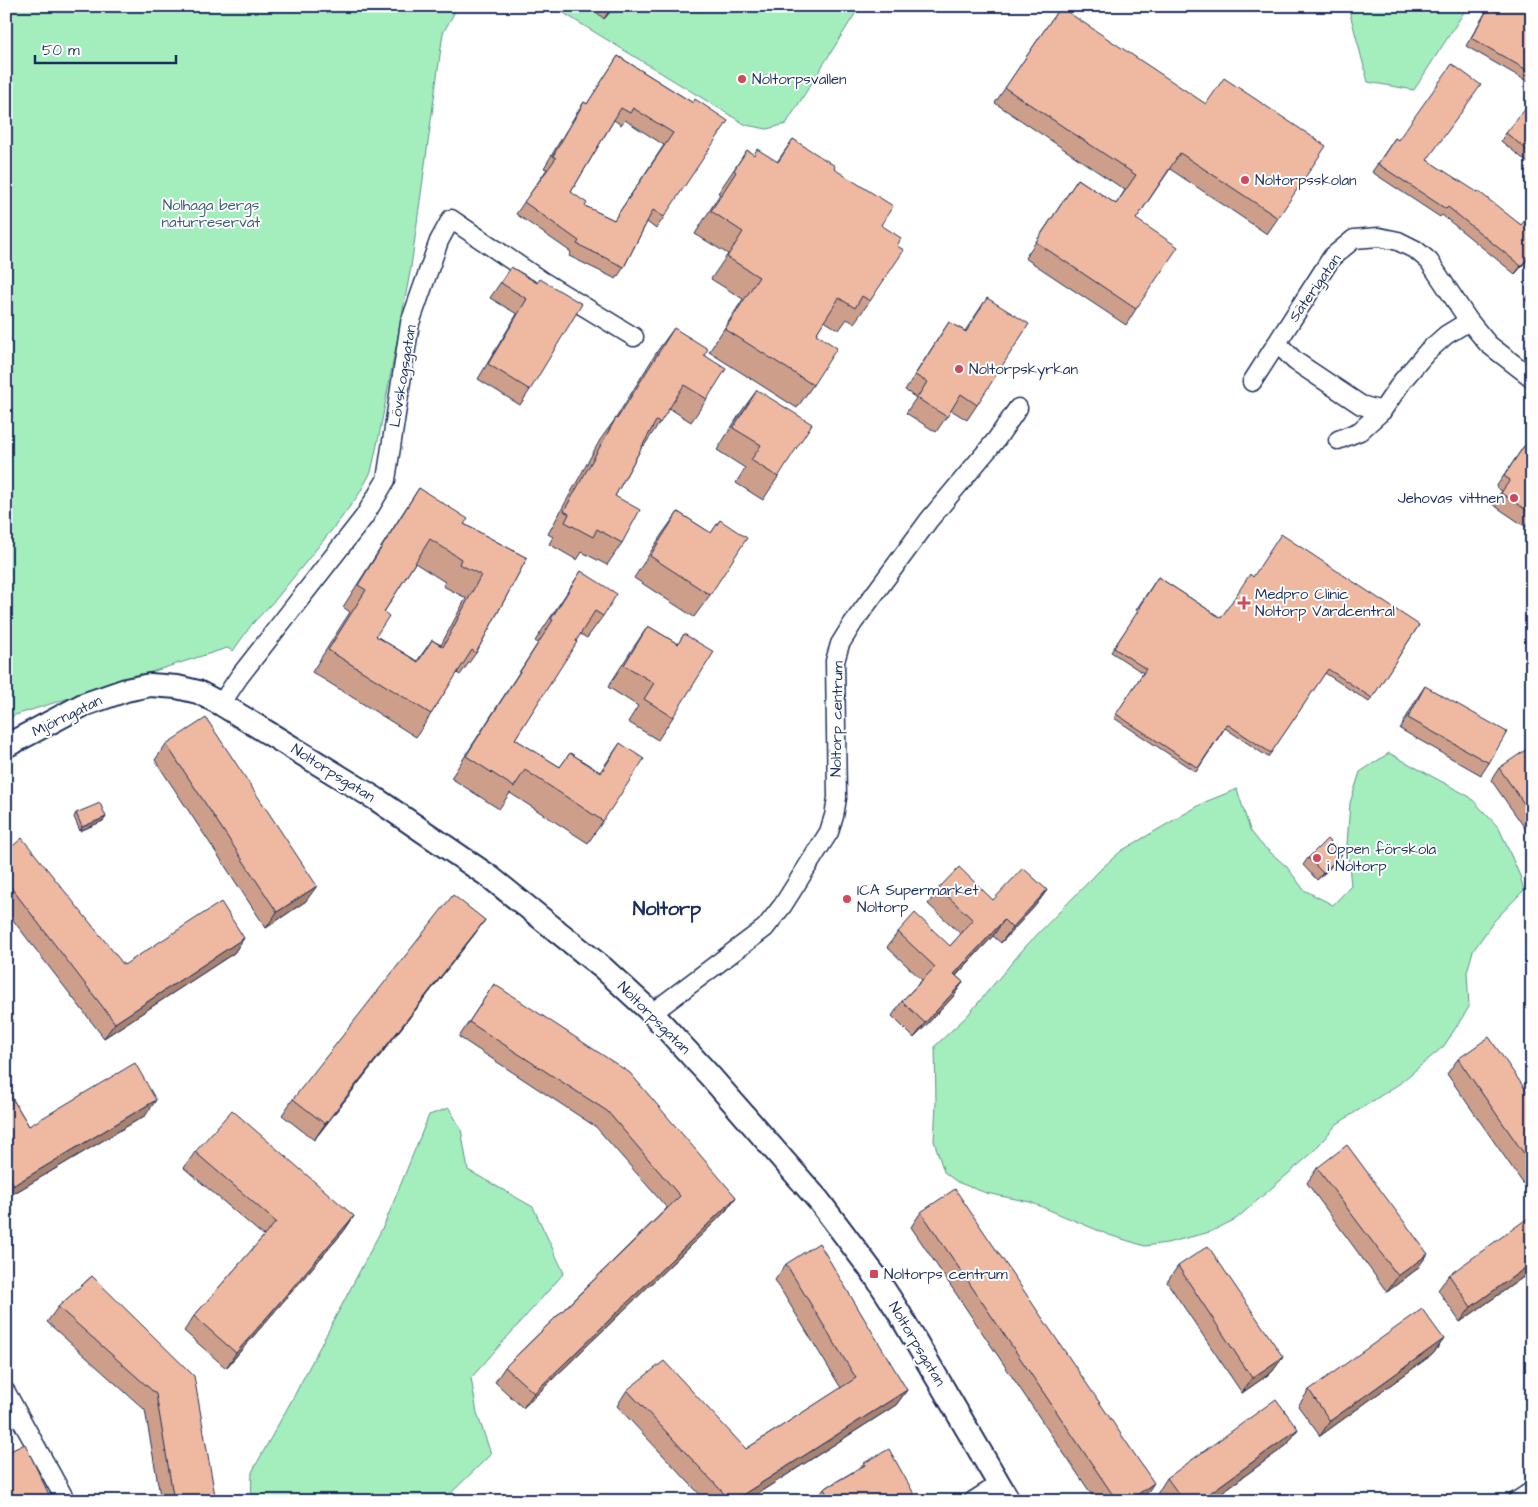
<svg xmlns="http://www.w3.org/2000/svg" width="1538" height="1507" font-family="'Architects Daughter',sans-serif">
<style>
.green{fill:#a4edbc;stroke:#608e8d}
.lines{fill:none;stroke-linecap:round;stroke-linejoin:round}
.minor-casing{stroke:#1b2f5e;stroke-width:21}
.tertiary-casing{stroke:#1b2f5e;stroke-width:26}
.minor{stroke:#fff;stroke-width:18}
.tertiary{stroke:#fff;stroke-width:22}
.wall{fill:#cd9f8a;stroke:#1b2f5e;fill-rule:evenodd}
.shaded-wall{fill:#a78270;stroke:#1b2f5e}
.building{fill:#eeb9a0;stroke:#1b2f5e;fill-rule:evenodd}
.poi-dot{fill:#d1495b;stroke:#fff;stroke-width:2}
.labels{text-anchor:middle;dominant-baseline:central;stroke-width:4;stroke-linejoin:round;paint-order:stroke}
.poi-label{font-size:15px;fill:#1b2f5e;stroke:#fff;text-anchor:start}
.park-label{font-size:15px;fill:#3d5e76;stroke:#fff}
.street-label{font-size:15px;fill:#1b2f5e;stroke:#fff}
.district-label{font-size:20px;font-weight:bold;fill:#1b2f5e;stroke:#fff}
</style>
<rect width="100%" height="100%" fill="#fff"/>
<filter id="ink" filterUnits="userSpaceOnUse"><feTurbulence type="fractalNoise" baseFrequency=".02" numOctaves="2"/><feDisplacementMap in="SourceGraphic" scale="10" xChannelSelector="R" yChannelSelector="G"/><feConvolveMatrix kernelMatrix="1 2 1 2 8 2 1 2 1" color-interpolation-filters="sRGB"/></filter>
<g filter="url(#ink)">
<!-- green -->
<g class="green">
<path d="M6 6H458L443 33 411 267 379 436 371 472 359 494 339 521 276 599 252 624 233 651 227 648 6 718Z"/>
<path d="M552 6H860L786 124 767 129 746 125Z"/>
<path d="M1348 6H1468L1414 90 1368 82Z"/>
<path d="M1389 753 1470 797 1499 828 1520 876 1524 890 1494 921 1473 951 1467 972 1469 1007 1444 1046 1399 1084 1337 1124 1311 1154 1236 1219 1210 1232 1167 1243 1145 1246 1109 1235 1030 1202 986 1193 957 1182 944 1172 934 1141 936 1103 935 1046 967 1016 1026 946 1102 868 1121 851 1205 802 1237 789 1250 830 1261 844 1287 867 1304 890 1333 905 1351 886 1347 844 1350 803 1360 772Z"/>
<path d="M449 1108 461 1129 468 1170 533 1207 564 1273 471 1378 477 1413 491 1454 443 1501H251L252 1472 294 1396 385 1223 429 1115Z"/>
</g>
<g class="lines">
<!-- minor casing -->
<g class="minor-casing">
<g id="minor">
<path d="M1277 343 1295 361 1361 405 1382 411"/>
<path d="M1252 382 1332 257 1354 239 1379 237 1398 241 1416 250 1429 261 1469 321 1488 344 1532 378"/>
<path d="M1338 440 1360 431 1382 411 1403 380 1427 352 1446 335 1469 321"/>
<path d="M221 704 239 677 364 517 386 480 410 323 439 241 451 219 542 281 634 337"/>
<path d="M652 1013 765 928 783 905 829 832 834 816 837 798 835 661 840 644 853 623 929 520 996 440 1018 408"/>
<path d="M6 1392 66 1501"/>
<path d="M973 1501 1000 1484"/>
<path d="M1517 1501 1532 1491"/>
</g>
</g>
<!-- tertiary casing -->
<g class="tertiary-casing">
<path id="tertiary" d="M6 746 83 705 126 690 150 685 177 687 198 692 221 704 376 799 490 877 603 968 652 1013 710 1076 819 1201 874 1274 898 1311 1009 1501"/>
</g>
<!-- minor -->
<use href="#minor" class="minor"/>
<!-- tertiary -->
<use href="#tertiary" class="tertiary"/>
</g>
<!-- wall -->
<g class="wall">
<path d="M590 6H615L604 19Z"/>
<path d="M1060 7 1278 218 1267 234 1170 169 1136 219V309L1126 325 1025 258 1078 179 1116 204 1125 190 995 103Z"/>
<path d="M1489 7 1532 31V84L1466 46 1484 15Z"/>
<path d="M618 56 693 103 664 217 656 229 647 222 624 267 616 279 569 256 571 252 516 214 547 169 544 168 576 114 584 102 587 104ZM614 120 621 125 625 120 664 145 614 220 585 206 571 192Z"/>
<path d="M1532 111V166L1501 141 1506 133Z"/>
<path d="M1395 138 1427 160 1521 225 1532 254 1515 274 1442 215 1440 217 1372 172Z"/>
<path d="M793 139 834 169 897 246 870 301 854 323 847 319 839 330 824 321 816 334 813 385 797 408 709 352 743 299 711 279 728 254 695 234 720 194 718 193 747 150 753 155 777 162Z"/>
<path d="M1532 187V202L1525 197Z"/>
<path d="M511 267 537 282 530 390 520 405 478 379 517 314 490 298Z"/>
<path d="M1532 290V305L1525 300Z"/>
<path d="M987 298 977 405 967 420 951 410 936 432 906 413 916 398 905 390 939 337 949 322 965 331Z"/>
<path d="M674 328 704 355 707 399 691 422 669 408 644 446 643 445 615 496 622 543 607 565 582 552 577 560 549 544 553 537 548 534 600 440 616 418 658 350Z"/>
<path d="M757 390 778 477 763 500 736 483 745 468 717 450 741 412Z"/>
<path d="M1524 446 1532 451V531L1492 504 1502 491 1496 487Z"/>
<path d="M419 488 464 524 527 558 476 653 460 675 457 673 431 714 416 737 312 672 350 612 343 607 404 511ZM415 563 445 582 443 586 466 598 441 645 432 640 417 661 376 636 384 612Z"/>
<path d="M678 512 711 533 720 520 710 595 694 617 634 578 662 534Z"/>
<path d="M581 571 603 616 587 638 580 634 515 739 560 767 570 753 600 772 620 743 603 821 588 843 510 793 499 809 451 778 538 643 535 641 566 594Z"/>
<path d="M1158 577 1221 618 1253 577 1419 625 1369 702 1325 673 1268 757 1225 728 1196 772 1114 718 1143 673 1111 652 1138 612 1136 610Z"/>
<path d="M648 626 678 644 684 634 673 717 658 740 628 722 638 706 608 687 633 648Z"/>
<path d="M1425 686 1489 763 1481 775 1400 729 1417 698Z"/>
<path d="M166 744 306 901 266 928 155 760Z"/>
<path d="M1532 757V838L1491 780 1499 768Z"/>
<path d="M76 813 106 817 103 821 80 831 74 817Z"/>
<path d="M6 852 124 965 244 938 234 953 104 1038 6 911Z"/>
<path d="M1308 858 1336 862 1317 880 1303 865Z"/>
<path d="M939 888 993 900 1047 890 1036 905 1001 943 993 936 956 976 963 982 952 998 914 1038 892 1016 902 1001 922 980 887 947 898 932 950 946 961 934 928 904Z"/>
<path d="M485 920 474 935 314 1140 282 1115 293 1099Z"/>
<path d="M494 984 736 1197 725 1212 523 1408 495 1382 505 1367 667 1208 596 1127 459 1037Z"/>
<path d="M1458 1059 1532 1099V1186L1527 1189 1447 1074Z"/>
<path d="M6 1088 29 1126 146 1115 6 1198Z"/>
<path d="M195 1152 354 1216 344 1231 226 1368 184 1331 194 1316 264 1236 184 1168Z"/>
<path d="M1317 1168 1417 1269 1387 1292 1307 1183Z"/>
<path d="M921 1212 1144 1498 1140 1501H1096L911 1227Z"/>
<path d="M786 1264 907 1390 896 1405 746 1501H706L617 1406 627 1390 746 1449 841 1388 775 1280Z"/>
<path d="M1178 1266 1283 1357 1272 1372 1242 1393 1167 1282Z"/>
<path d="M1532 1271 1460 1322 1438 1290 1449 1275Z"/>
<path d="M92 1276 216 1501H161L145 1410 47 1322 58 1307Z"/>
<path d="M1444 1339 1433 1354 1320 1436 1298 1406 1309 1390Z"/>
<path d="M1298 1429 1287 1445 1210 1501H1162L1157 1494 1167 1478Z"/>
<path d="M6 1453 52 1501H6Z"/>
<path d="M864 1463 918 1501H826L821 1493 824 1489 861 1467Z"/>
</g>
<!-- shaded-wall -->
<g class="shaded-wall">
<path d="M612 6H615L604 19Z"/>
<path d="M1532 253V254L1515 274 1521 266Z"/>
<path d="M106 817 103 821 80 831 82 827Z"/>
<path d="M1342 854 1336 862 1317 880 1323 873Z"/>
<path d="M317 886 306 901 266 928 277 912Z"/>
<path d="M1047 890 1036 905 1001 943 1012 928Z"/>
<path d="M485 920 474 935 314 1140 325 1124Z"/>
<path d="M1004 920 993 936 943 989 954 974Z"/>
<path d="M244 938 234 953 104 1038 115 1023Z"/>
<path d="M963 982 952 998 914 1038 925 1023Z"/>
<path d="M156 1100 146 1115 6 1198V1195L14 1185Z"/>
<path d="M736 1197 725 1212 523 1408 534 1393Z"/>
<path d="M354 1216 344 1231 226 1368 236 1353Z"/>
<path d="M1428 1254 1417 1269 1387 1292 1398 1276Z"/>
<path d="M1532 1263V1271L1460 1322 1471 1307Z"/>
<path d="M1444 1339 1433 1354 1320 1436 1330 1421Z"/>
<path d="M1283 1357 1272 1372 1242 1393 1252 1378Z"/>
<path d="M907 1390 896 1405 746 1501H733Z"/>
<path d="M1298 1429 1287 1445 1210 1501H1199Z"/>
<path d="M1154 1483 1144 1498 1140 1501H1128Z"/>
</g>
<!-- building -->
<g class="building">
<path d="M1502 6H1532V22L1527 29 1532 31V73L1471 38 1489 7 1498 12Z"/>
<path d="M1060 7 1206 104 1224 78 1326 146 1278 218 1180 153 1136 219 1178 247 1136 309 1036 242 1078 179 1116 204 1136 175 1005 88Z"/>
<path d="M618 56 693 103 695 99 728 121 664 217 653 210 624 267 577 244 579 241 524 202 556 158 553 156 584 102 587 104ZM621 108 630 113 633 108 673 133 614 220 585 206 587 203 571 192Z"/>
<path d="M1452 64 1481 85 1427 160 1477 192 1478 191 1521 225 1532 212V253L1521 266 1448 207 1446 209 1378 164 1395 138 1398 140Z"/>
<path d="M1527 107 1532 111V154L1506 133Z"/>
<path d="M793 139 835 166 834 169 893 206 881 225 901 238 897 246 904 250 870 301 862 296 855 308 839 298 816 334 837 348 813 385 725 329 759 277 727 257 743 232 711 211 736 172 734 170 747 150 754 155 757 149 778 162Z"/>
<path d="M511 267 537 283 540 279 582 304 530 390 488 364 527 299 501 283Z"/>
<path d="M987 298 1029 324 977 405 961 394 947 417 917 398 927 382 915 375 949 322 966 332Z"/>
<path d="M674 328 708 349 704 355 726 369 707 399 684 385 660 423 656 421 615 496 640 510 622 543 597 529 593 537 565 522 569 514 564 511 616 418 617 419Z"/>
<path d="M757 390 812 424 778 477 751 460 761 445 733 428Z"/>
<path d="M1524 446 1532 451V514L1501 493 1510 480 1504 476Z"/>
<path d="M419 488 468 519 464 524 527 558 476 653 472 650 431 714 328 650 366 590 358 585ZM430 539 461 559 459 564 481 575 443 647 432 640 418 662 376 636 389 616 384 612Z"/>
<path d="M678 512 711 533 720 520 747 538 710 595 650 556Z"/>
<path d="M1281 534 1419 625 1372 698 1328 669 1271 753 1227 724 1198 768 1116 714 1146 669 1114 648 1140 608 1139 607 1158 577 1221 618 1250 574 1253 577Z"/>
<path d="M581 571 617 594 603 616 595 611 576 641 577 642 515 739 560 767 570 753 601 773 620 743 644 759 603 821 525 770 514 787 466 756 553 620 551 619Z"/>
<path d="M648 626 678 644 684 634 714 652 673 717 644 699 654 683 624 665Z"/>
<path d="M1425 686 1507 732 1489 763 1408 718Z"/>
<path d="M206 718 317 886 277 912 166 744Z"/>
<path d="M1527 749 1532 757V815L1499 768Z"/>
<path d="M100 803 106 817 82 827 76 813Z"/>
<path d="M22 838 124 965 221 902 244 938 115 1023 6 881V852Z"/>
<path d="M1327 839 1342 854 1323 873 1308 858Z"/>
<path d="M959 867 993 900 1023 868 1047 890 1012 928 1004 920 954 974 963 982 925 1023 902 1001 935 967 898 932 915 913 950 946 973 920 939 888Z"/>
<path d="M453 895 485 920 325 1124 293 1099Z"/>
<path d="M494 984 630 1073 736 1197 534 1393 505 1367 680 1196 607 1111 469 1022Z"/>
<path d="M1489 1037 1532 1099V1165L1458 1059Z"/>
<path d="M135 1063 156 1100 14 1185 6 1172V1088L29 1126Z"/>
<path d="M232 1110 354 1216 236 1353 194 1316 276 1222 195 1152Z"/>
<path d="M1347 1145 1428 1254 1398 1276 1317 1168Z"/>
<path d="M955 1189 1154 1483 1128 1501H1117L921 1212Z"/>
<path d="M1532 1215V1263L1471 1307 1449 1275Z"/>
<path d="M819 1243 907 1390 733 1501H731L627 1390 664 1361 746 1449 856 1378 786 1264Z"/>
<path d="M1208 1246 1283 1357 1252 1378 1178 1266Z"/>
<path d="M92 1276 194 1376 216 1501H174L156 1394 58 1307Z"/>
<path d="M1422 1309 1444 1339 1330 1421 1309 1390Z"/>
<path d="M1276 1399 1298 1429 1199 1501H1184L1167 1478Z"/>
<path d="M25 1444 52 1501H10L6 1493V1453Z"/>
<path d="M889 1449 918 1501H831L824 1489 865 1465 864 1463Z"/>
</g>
</g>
<!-- markers -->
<g class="poi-dot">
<circle cx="742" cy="79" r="5"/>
<circle cx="1245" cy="180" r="5"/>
<circle cx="959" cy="369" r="5"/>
<circle cx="1514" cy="498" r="5"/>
<path d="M1241.5 595.5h5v5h5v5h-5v5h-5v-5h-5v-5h5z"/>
<circle cx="1317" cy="858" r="5"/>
<circle cx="847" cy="899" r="5"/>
<rect x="869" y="1269" width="10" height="10" rx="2.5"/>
</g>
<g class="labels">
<!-- poi labels -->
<g class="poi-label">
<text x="752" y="79">Noltorpsvallen</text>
<text x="1255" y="180">Noltorpsskolan</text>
<text x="969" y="369">Noltorpskyrkan</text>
<text x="1504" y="498" text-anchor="end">Jehovas vittnen</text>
<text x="1255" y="594">Medpro Clinic<tspan x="1255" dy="17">Noltorp Vårdcentral</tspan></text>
<text x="1327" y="849">Öppen förskola<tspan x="1327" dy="17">i Noltorp</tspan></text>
<text x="857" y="890">ICA Supermarket<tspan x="857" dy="17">Noltorp</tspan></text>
<text x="884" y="1274">Noltorps centrum</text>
</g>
<!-- park labels -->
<g class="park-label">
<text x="211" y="205">Nolhaga bergs<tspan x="211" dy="17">naturreservat</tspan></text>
</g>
<!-- street labels -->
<g class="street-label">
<text transform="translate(1315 288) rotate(-55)">Säterigatan</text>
<text transform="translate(403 376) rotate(-81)">Lövskogsgatan</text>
<text transform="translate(67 716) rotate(-26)">Mjörngatan</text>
<text transform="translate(837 719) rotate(-89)">Noltorp centrum</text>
<text transform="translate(333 773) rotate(32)">Noltorpsgatan</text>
<text transform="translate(654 1018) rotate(45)">Noltorpsgatan</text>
<text transform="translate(917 1344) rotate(59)">Noltorpsgatan</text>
</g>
<!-- district labels -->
<g class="district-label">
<text x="667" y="909">Noltorp</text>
</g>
</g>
<!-- margin -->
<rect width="1538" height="1507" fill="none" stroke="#fff" stroke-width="25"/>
<rect x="12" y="12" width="1513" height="1482" fill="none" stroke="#1b2f5e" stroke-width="2" filter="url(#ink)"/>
<!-- scale -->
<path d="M35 55v8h141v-8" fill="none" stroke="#1b2f5e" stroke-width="2.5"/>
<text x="42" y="55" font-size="15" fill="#1b2f5e" stroke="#ffffff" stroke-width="4" paint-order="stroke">50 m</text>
</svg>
